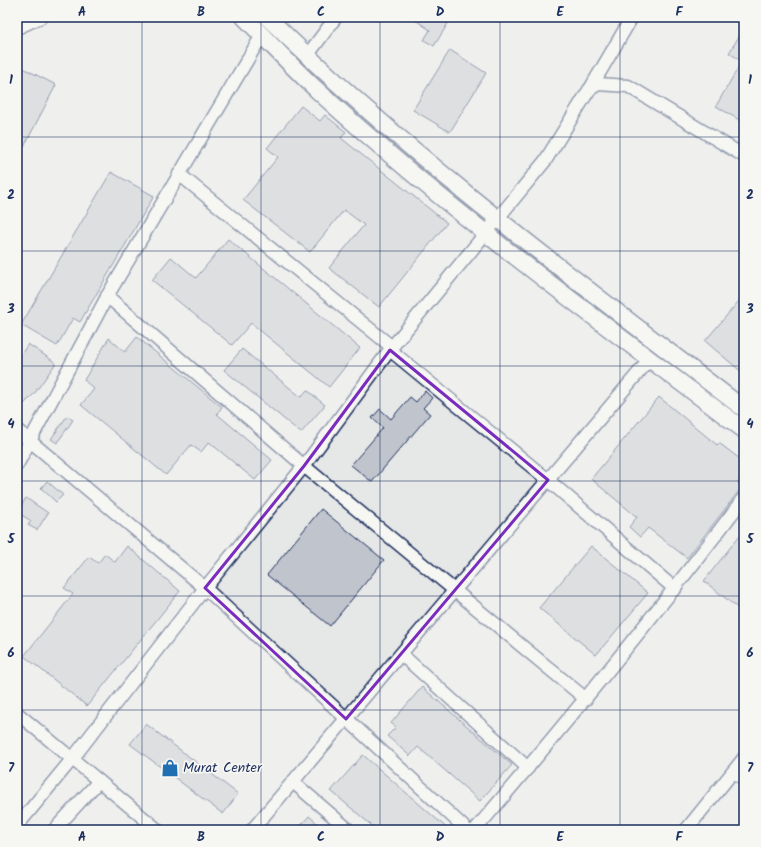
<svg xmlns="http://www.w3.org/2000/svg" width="761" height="847" font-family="Kalam,sans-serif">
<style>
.built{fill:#e6e7e7}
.building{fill:#c0c4cd;stroke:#1b2f5e}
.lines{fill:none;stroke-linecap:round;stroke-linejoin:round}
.minor-casing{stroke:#1b2f5e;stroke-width:15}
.major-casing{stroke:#1b2f5e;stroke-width:19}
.minor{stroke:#f6f6f2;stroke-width:12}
.major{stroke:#f6f6f2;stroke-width:16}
.marked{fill:none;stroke:#7b2cbf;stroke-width:3;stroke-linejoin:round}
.grid{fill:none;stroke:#1b2f5e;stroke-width:1;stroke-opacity:0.55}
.labels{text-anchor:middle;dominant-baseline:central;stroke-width:3.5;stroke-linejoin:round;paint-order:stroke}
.poi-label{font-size:14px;fill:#1b2f5e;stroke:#f6f6f2;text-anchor:start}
.neatline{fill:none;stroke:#1b2f5e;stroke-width:1.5}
.grid-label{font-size:13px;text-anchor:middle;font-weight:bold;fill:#1b2f5e}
</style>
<rect width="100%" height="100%" fill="#f6f6f2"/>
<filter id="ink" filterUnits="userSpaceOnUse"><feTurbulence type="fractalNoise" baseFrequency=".025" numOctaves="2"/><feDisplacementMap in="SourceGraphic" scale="8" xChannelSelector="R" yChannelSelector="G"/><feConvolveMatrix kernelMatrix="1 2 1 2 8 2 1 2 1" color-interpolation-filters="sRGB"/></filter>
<g filter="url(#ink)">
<!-- built -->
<rect class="built" x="17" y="17" width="727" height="813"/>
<!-- building -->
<g class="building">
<path d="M411 17H452L434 46 424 40 430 30Z"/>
<path d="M744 28V123L716 106 742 61 729 53Z"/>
<path d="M450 50 486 73 450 132 413 110Z"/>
<path d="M17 65 56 85 17 160Z"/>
<path d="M301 106 320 121 325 115 346 132 341 138 447 223 379 307 329 268 364 225 344 210 310 252 243 200 278 157 267 148Z"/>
<path d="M111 172 154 196 80 322 73 318 57 346 21 325Z"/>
<path d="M228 239 360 348 329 387 251 323 232 345 152 280 171 257 196 278Z"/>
<path d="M744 295V374L705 341Z"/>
<path d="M137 337 222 407 217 414 272 460 255 480 209 442 201 452 191 445 166 475 81 405 94 389 84 380 109 338 125 352Z"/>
<path d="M28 344 56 363 34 394 23 405 17 399V361Z"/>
<path d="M242 349 301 397 307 390 325 405 301 433 224 370Z"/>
<path d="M425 391 432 398 423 408 430 414 372 482 351 465 383 428 372 418 380 409 391 419 410 397 416 402Z"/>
<path d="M659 397 717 445 719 443 744 462V475L738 483 742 487 687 558 648 528 640 537 629 527 637 517 591 479Z"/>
<path d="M67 416 73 420 57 443 51 439Z"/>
<path d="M47 481 63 495 56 502 41 488Z"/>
<path d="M26 498 48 513 37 530 28 525 31 521 17 512Z"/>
<path d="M321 509 384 560 330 626 267 575Z"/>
<path d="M744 530V613L704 581Z"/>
<path d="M127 546 180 591 87 706 24 656 73 594 64 588 89 557 98 563 105 554 115 562Z"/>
<path d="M591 546 648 593 596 655 539 608Z"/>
<path d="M422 687 512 765 480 801 418 747 410 756 387 736 396 727 391 723Z"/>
<path d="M146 724 238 794 223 814 130 744Z"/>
<path d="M363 755 449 830H377L331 791Z"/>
<path d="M309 816 325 830H297Z"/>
</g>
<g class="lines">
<!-- minor casing -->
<g class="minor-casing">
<g id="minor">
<path d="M17 28 41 17"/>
<path d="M307 56 336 17"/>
<path d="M590 89 632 17"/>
<path d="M179 174 392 347"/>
<path d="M107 296 304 466 586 699"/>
<path d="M390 350 548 480 675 589"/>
<path d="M17 430 205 588 467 830"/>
<path d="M17 465 109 293 262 35"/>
<path d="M401 654 528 768"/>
<path d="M17 713 158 830"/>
<path d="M733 772 744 779"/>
<path d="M293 782 349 830"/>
<path d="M17 826 73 758 205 588 304 466 392 347 545 161 589 90 598 84 628 86 744 156"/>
<path d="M54 830 99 781"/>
<path d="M252 830 650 359"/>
<path d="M475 830C568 721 658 612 744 498"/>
<path d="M686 830 744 758"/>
</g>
</g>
<!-- major casing -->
<g class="major-casing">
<g id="major">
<path d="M244 17C268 41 292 67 318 91 451 213 599 321 744 430"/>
<path d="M267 17C415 162 581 284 744 409"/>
</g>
</g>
<!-- minor -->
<use href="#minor" class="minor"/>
<!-- major -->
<use href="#major" class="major"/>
</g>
</g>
<!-- marked area -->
<path d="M0 0H761V847H0ZM390 350 548 480 346 719 205 588 304 466Z" fill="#f6f6f2" fill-opacity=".55" fill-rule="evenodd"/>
<path class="marked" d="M390 350 548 480 346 719 205 588 304 466Z"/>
<!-- grid -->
<path class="grid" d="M142 17V830M261 17V830M380 17V830M500 17V830M620 17V830M17 137H744M17 251H744M17 366H744M17 481H744M17 596H744M17 710H744"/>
<!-- icons -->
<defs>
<g id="shop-bare" transform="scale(1.38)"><path d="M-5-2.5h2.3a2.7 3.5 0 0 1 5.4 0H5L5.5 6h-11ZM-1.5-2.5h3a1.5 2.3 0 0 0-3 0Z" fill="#1f6fb2" stroke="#f6f6f2" stroke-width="2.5" paint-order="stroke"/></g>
</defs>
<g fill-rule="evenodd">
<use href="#shop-bare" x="170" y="768"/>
</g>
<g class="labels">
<!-- poi labels -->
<g class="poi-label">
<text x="183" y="768">Murat Center</text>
</g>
</g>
<!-- margin -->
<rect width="761" height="847" fill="none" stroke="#f6f6f2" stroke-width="44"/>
<rect x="22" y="22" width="717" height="803" class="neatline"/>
<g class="grid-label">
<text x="82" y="16">A</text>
<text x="201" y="16">B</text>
<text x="321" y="16">C</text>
<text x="440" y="16">D</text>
<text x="560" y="16">E</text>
<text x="679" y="16">F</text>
<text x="11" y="84">1</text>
<text x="750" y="84">1</text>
<text x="11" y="199">2</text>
<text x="750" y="199">2</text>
<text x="11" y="313">3</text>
<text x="750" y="313">3</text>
<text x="11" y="428">4</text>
<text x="750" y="428">4</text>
<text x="11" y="543">5</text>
<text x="750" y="543">5</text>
<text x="11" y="657">6</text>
<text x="750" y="657">6</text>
<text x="11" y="772">7</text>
<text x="750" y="772">7</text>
<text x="82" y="841">A</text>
<text x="201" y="841">B</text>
<text x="321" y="841">C</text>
<text x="440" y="841">D</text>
<text x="560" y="841">E</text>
<text x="679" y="841">F</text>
</g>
</svg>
